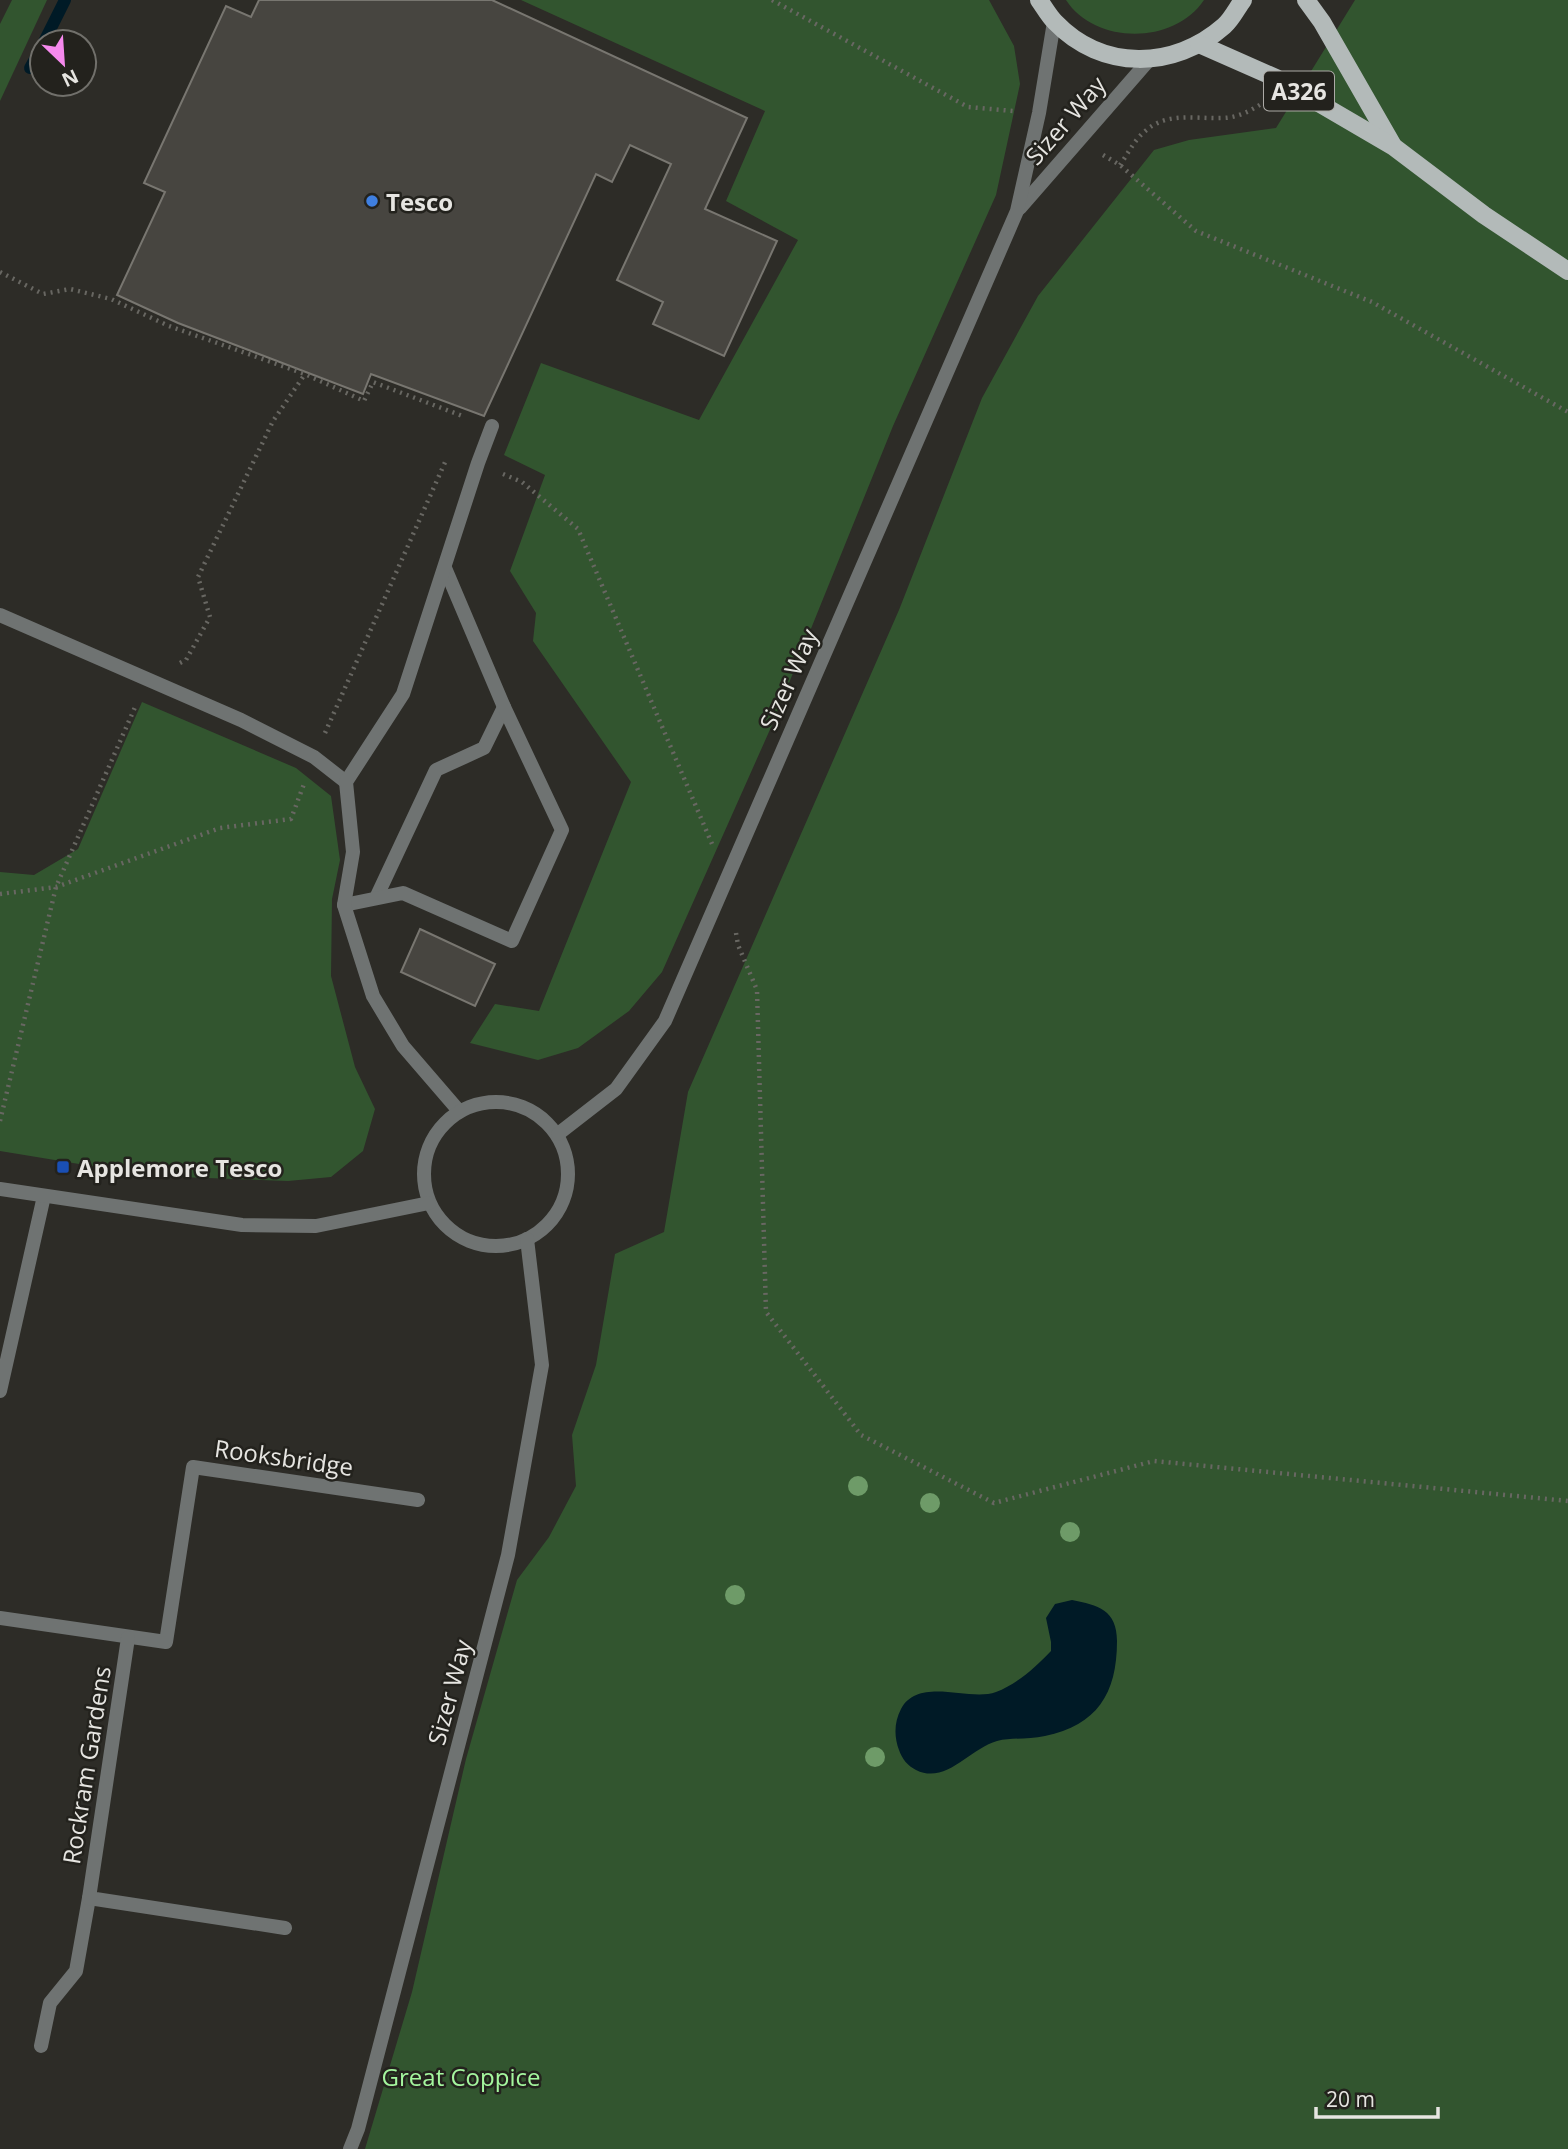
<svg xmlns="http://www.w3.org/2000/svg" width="1568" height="2149" font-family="'Open Sans',sans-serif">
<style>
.green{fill:#32552f}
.water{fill:#001a26}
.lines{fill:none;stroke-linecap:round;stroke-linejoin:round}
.stream{stroke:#001a26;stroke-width:12}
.building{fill:#474540;stroke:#787670;stroke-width:2}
.path{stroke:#686762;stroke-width:4.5;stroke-dasharray:2 5;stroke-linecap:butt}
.service{stroke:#6f7372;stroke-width:14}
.minor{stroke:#6f7372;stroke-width:14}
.tertiary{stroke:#6f7372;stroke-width:14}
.primary{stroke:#b3bab9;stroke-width:18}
.tree{fill:#6e9b68}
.shop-dot{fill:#3f7fe0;stroke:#23221d;stroke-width:2.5}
.transit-dot{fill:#1a4fb4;stroke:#23221d;stroke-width:2.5}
.labels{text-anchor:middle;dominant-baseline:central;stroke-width:5;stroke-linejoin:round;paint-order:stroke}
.shield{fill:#23221d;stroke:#acaaa6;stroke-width:2}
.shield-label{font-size:23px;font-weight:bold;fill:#e6e5e1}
.street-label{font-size:24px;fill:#e6e5e1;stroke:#23221d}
.poi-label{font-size:24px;font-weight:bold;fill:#e6e5e1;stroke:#23221d;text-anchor:start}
.park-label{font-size:24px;fill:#a4f69e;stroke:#23221d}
</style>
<rect width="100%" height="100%" fill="#2d2c27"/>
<!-- green -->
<g class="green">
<path d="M12 0H47L0 101V24Z"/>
<path d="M521 0H989L1014 46 1020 84 996 195 893 426 772 725 662 972 629 1011 578 1048 538 1060 470 1043 495 1004 539 1011 631 782 533 641 536 613 510 571 545 475 504 455 541 363 699 420 798 240 726 201 765 111Z"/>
<path d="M1066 0H1204C1174 45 1095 45 1066 0Z"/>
<path d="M1355 0H1568V2149H365L412 1992 466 1759 517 1580 549 1537 576 1486 572 1435 596 1365 615 1254 664 1232 688 1092 899 610 982 398 1038 296 1154 150 1189 140 1276 128Z"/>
<path d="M142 702 296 768 331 796 340 860 332 899 331 976 355 1067 375 1109 363 1151 331 1177 288 1181 152 1176 0 1151V872L34 875 78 849Z"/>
</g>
<!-- water -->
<path class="water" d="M1072 1600C1098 1605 1117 1610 1117 1641 1117 1694 1097 1725 1045 1736 1029 1740 1012 1737 997 1741 969 1749 946 1785 916 1770 908 1766 902 1759 899 1750 894 1737 894 1722 901 1709 919 1676 969 1702 996 1692 1017 1684 1036 1667 1051 1651V1642L1046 1618 1055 1604Z"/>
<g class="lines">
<!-- stream -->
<g class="stream">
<path d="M44 42 65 0"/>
<path d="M30 68 42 46"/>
</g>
</g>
<!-- building -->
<g class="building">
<path d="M259 0H492L747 118 705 209 777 241 724 356 653 324 663 302 617 280 671 164 630 145 612 182 596 174 484 416 371 374 363 394 178 323 117 295 165 192 144 183 226 6 251 17Z"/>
<path d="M420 929 495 964 475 1006 401 972Z"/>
</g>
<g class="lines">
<!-- path -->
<g class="path">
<path d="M772 0 968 107 1013 111"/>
<path d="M1103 155 1120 165 1196 231 1372 302 1568 412"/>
<path d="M1120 165C1127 155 1134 141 1143 133 1166 111 1193 119 1222 118 1237 118 1250 111 1263 103"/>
<path d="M0 272 43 294 70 289 111 299 169 326 305 374 364 401 373 382 465 417"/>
<path d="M503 474 522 482 578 529 712 844"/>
<path d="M180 663 186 660 210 617 198 577 273 421 305 374"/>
<path d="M325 733 446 460"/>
<path d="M0 894 56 887 220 828 291 819 304 784"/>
<path d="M736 933 738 945 757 990 766 1312 861 1435 994 1503 1154 1461 1568 1501"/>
<path d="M0 1121 56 887 136 705"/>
</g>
<!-- service -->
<g class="service">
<path d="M0 615 241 720 314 757 346 782"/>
<path d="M376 898 436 770 484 748 504 707"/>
<path d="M344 905 403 893 512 941 562 830 504 707 445 568"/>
<path d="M459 1111 403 1046 373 996 344 905 353 852 346 782 403 694 478 463 492 426"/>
<path d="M41 2046 50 2003 76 1971 89 1898"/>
</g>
<!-- minor -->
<g class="minor">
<path d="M0 1391 44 1196"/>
<path d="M0 1618 166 1642 193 1467 418 1500"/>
<path d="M128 1638 89 1898 285 1928"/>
</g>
<!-- tertiary -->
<g class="tertiary">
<path d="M1020 208 1149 60"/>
<circle cx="496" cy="1174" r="72"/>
<path d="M558 1134 616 1089 665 1021 1017 211 1039 113 1054 22"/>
<path d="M0 1189 242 1225 316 1226 429 1203"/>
<path d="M350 2149 358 2129 508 1555 542 1365 527 1239"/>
</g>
<!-- primary -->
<g class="primary">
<path d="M1039 0C1044 7 1049 16 1055 22 1102 71 1174 70 1224 26 1232 19 1237 8 1243 0"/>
<path d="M1306 0 1322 22 1392 144"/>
<path d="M1199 44 1276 78 1394 147 1484 215 1568 271"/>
</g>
</g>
<!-- trees -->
<g class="tree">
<circle cx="858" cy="1486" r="10"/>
<circle cx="930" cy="1503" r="10"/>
<circle cx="1070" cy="1532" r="10"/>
<circle cx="735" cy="1595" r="10"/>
<circle cx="875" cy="1757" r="10"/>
</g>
<!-- markers -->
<circle class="shop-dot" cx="372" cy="201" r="7"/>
<rect class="transit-dot" x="56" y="1160" width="14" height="14" rx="3.5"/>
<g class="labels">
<!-- shield labels -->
<rect class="shield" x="1264" y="71.5" width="70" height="39" rx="5"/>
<g class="shield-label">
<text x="1299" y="91">A326</text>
</g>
<!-- street labels -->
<g class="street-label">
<text transform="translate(1065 120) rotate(-49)">Sizer Way</text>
<text transform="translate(788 679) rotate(-66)">Sizer Way</text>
<text transform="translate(284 1457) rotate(8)">Rooksbridge</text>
<text transform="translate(449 1692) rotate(-75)">Sizer Way</text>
<text transform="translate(86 1765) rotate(-81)">Rockram Gardens</text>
</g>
<!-- poi labels -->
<g class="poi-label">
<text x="386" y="201">Tesco</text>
<text x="77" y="1167">Applemore Tesco</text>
</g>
<!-- park labels -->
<g class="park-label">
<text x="461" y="2076">Great Coppice</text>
</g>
</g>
<!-- north arrow -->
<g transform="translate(63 63) rotate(155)"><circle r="33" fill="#23221d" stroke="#71706b" stroke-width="2"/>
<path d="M0-5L12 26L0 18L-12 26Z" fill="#f689ed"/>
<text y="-10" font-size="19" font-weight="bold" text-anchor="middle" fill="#e6e5e1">N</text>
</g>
<!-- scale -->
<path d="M1316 2107v10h122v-10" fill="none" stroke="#e6e5e1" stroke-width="3.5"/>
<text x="1326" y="2107" font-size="21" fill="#e6e5e1" stroke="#23221d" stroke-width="5" paint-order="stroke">20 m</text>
</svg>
